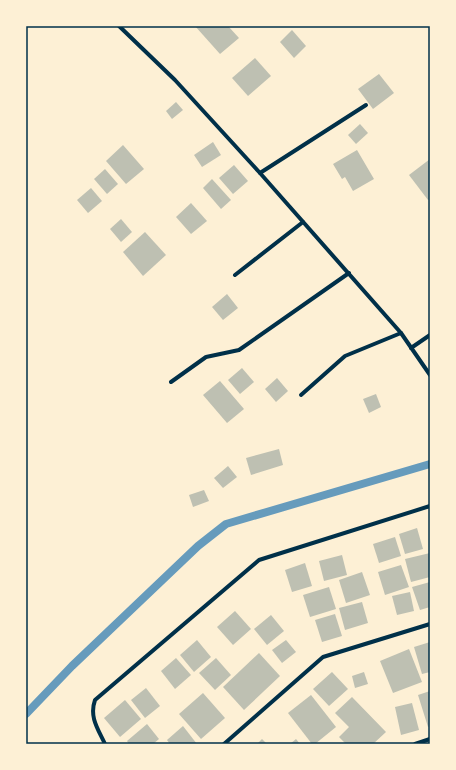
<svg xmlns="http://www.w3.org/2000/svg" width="456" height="770" font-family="'Libre Baskerville',serif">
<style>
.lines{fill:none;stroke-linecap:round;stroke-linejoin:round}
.stream{stroke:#669bbc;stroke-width:8}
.building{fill:#bec0b2}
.minor{stroke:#003049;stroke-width:4}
.neatline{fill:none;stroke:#003049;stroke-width:1.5}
</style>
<rect width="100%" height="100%" fill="#fdf0d5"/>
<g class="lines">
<!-- stream -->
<path class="stream" d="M26 714 72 666 198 546 226 524 430 464"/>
</g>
<!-- building -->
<g class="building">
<path d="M195 26H228L239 38 220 54Z"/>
<path d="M292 30 306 46 294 58 280 42Z"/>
<path d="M255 58 271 76 248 96 232 78Z"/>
<path d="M379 74 394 93 373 109 358 89Z"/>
<path d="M176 102 183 110 172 119 166 111Z"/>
<path d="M360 124 368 133 356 144 348 135Z"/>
<path d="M213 142 221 155 202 167 194 155Z"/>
<path d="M123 145 144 169 126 184 106 161Z"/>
<path d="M357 150 374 179 353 191 345 177 342 179 333 164Z"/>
<path d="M430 159V199L428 200 409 175Z"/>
<path d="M234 165 248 181 233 194 219 178Z"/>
<path d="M105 169 118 184 107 194 94 179Z"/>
<path d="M212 179 231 200 221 209 203 188Z"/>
<path d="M91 188 102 201 88 213 77 200Z"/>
<path d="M191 203 207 221 191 234 176 217Z"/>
<path d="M121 219 132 232 121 242 110 229Z"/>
<path d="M145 232 166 255 143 276 123 252Z"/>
<path d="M227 294 238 308 223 320 212 307Z"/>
<path d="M242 368 254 382 240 394 228 380Z"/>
<path d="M277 378 288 391 276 402 265 389Z"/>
<path d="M220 381 244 409 227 423 203 395Z"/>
<path d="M376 394 381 407 369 413 363 399Z"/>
<path d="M279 449 283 465 251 475 246 458Z"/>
<path d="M228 466 237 477 223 488 214 478Z"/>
<path d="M204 490 209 501 193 507 189 495Z"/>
<path d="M417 528 423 549 405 554 399 534Z"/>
<path d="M395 537 401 556 379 563 373 544Z"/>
<path d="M430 553V577L411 582 405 559Z"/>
<path d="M342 555 347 575 324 581 319 561Z"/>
<path d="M305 563 312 586 292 592 285 570Z"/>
<path d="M401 565 409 587 385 595 378 572Z"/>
<path d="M362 572 370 595 346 603 339 580Z"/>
<path d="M430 582V607L420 610 412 587Z"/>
<path d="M329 587 336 609 310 617 303 595Z"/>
<path d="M410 592 414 611 397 615 392 596Z"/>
<path d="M362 602 368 623 345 630 339 608Z"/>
<path d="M235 611 251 629 233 645 217 627Z"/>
<path d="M335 614 342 636 322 642 315 620Z"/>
<path d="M271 615 284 631 267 645 254 629Z"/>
<path d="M197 640 211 657 194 672 180 655Z"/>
<path d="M286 640 296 652 282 663 272 650Z"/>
<path d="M430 642V672L422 674 414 647Z"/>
<path d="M409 649 422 682 393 693 380 661Z"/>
<path d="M259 653 280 676 244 710 223 687Z"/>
<path d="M176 658 191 675 175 689 161 671Z"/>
<path d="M216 658 231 675 215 690 199 673Z"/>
<path d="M332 672 348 689 329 706 313 689Z"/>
<path d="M364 672 368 684 355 688 352 676Z"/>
<path d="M146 688 160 706 145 718 131 700Z"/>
<path d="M430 691V726L428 727 418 695Z"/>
<path d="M203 693 225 718 201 739 179 714Z"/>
<path d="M311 695 336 727 315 744H312L288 713Z"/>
<path d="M352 697 386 732 373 744H346L339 737 349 727 335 713Z"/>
<path d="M125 700 141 719 120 737 104 718Z"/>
<path d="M412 703 419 730 401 735 395 707Z"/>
<path d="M147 724 159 739 153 744H129L127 741Z"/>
<path d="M183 726 197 744H170L167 740Z"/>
<path d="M262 739 267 744H257Z"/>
<path d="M296 739 300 744H290Z"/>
</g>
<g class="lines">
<!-- minor -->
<g class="minor">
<path d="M119 26 175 80 260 173 401 333 430 375"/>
<path d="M260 173 366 105"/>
<path d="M235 275 303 222"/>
<path d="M411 348 430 335"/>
<path d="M171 382 206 357 239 350 349 273"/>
<path d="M301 395 345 356 401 333"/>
<path d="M105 744C98 729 89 717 95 700L259 560 430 506"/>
<path d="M224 744 323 657 430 624"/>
<path d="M415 744 430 739"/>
</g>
</g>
<!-- border -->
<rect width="456" height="770" fill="none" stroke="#fdf0d5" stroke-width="54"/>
<rect x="27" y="27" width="402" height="716" class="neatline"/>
</svg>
